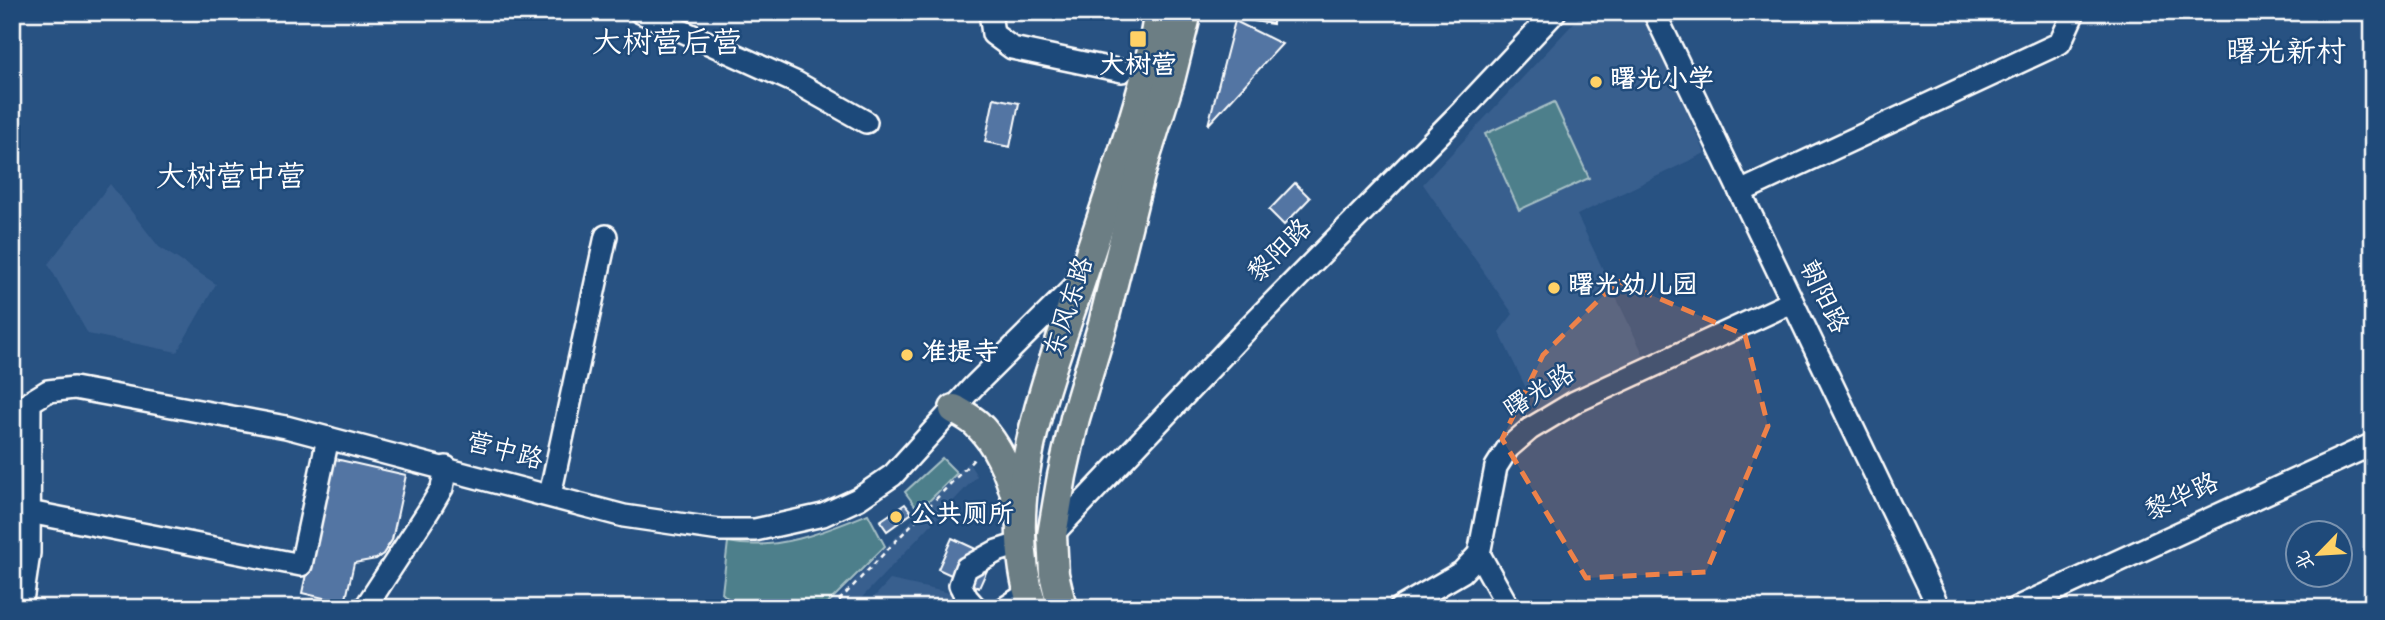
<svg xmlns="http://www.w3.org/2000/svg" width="2385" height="620" font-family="'Gochi Hand','LXGW WenKai TC',sans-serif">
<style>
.built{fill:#395f8e}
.green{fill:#4d7f8b;stroke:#a6bfc5;stroke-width:2}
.building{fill:#5275a3;stroke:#fff;stroke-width:2}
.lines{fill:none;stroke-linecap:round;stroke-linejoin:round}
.minor-casing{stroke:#fff;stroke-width:26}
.major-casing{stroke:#fff;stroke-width:33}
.path{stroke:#fff;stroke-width:2.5;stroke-dasharray:5 5;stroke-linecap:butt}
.minor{stroke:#1f4a7a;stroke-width:21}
.major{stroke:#6c7e84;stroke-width:28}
.marked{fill:#ee8249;fill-opacity:0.2;stroke:#ee8249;stroke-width:5;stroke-dasharray:14 9;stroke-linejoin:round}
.poi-dot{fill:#ffd166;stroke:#1f4a7a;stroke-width:2.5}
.labels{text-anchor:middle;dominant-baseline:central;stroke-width:5;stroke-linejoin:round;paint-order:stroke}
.poi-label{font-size:26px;font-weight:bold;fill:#fff;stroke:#1f4a7a;text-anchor:start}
.street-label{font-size:26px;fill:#fff;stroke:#1f4a7a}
.quarter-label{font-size:30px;fill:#fff;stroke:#1f4a7a}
</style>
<rect width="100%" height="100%" fill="#285282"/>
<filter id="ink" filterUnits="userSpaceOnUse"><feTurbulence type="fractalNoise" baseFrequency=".0143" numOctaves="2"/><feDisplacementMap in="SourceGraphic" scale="14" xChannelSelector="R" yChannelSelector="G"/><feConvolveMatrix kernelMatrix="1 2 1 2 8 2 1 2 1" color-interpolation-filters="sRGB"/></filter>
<g filter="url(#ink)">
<!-- built -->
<g class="built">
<path d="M1584 12H1642L1705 153 1577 215 1646 360 1537 411 1499 332 1513 314 1423 184Z"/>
<path d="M110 184 159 247 216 284 177 352 88 334 48 264Z"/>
<path d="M968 462 977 476 852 608H828Z"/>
<path d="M890 580 959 595 967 608H864Z"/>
</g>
<!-- green -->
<g class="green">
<path d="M1554 102 1589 178 1519 210 1485 134Z"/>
<path d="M942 458 957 473 919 511 905 492Z"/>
<path d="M868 514 885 546 823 608H738L722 593 728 542C776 552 824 532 868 514Z"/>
</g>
<!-- building -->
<g class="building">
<path d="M1246 12H1274L1273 24 1246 20Z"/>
<path d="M1235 21 1282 44 1208 125Z"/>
<path d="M994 98 1019 103 1010 147 985 142Z"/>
<path d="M1295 183 1310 198 1284 225 1269 210Z"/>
<path d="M331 458 406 475 392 540 383 554 376 559 354 563 345 603 302 593Z"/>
<path d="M905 504 912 513 887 531 880 521Z"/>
<path d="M952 538 993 557 979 588 938 569Z"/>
</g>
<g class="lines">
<!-- minor casing -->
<g class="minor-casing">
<g id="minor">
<path d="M640 12 795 82 866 122"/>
<path d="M990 12 993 34 1012 48 1122 71"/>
<path d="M1654 12 1939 608"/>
<path d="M1740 192 2060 43 2074 12"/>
<path d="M550 495 606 236"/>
<path d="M29 512 301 565 328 438"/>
<path d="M1052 535 1250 326 1462 111 1555 12"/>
<path d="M1479 554 1509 608"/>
<path d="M21 608 29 553 30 402 48 391 74 388 286 427 624 516 720 530H755L823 515 858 499 893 475 973 387 1079 282"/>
<path d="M365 608 429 510 442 488 446 467"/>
<path d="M976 608 967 598 960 585 966 568 997 551 1022 543"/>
<path d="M1005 608 1028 593"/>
<path d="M1400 608 1462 572 1479 554 1496 467 1508 448 1530 429 1575 402 1792 302"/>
<path d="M2016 608 2373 444"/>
</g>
</g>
<!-- major casing -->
<g class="major-casing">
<g id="major">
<path d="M954 409C961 413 971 418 977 424 999 445 1011 477 1018 505"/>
<path d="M1033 608C997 498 1048 381 1082 277 1104 210 1128 143 1146 75 1152 54 1155 33 1159 12"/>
<path d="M1062 608 1054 574 1052 535 1062 476 1075 418 1103 324 1140 175 1170 80 1187 12"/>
</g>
</g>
<!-- path -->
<path class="path" d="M832 608 976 457"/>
<!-- minor -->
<use href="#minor" class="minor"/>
<!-- major -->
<use href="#major" class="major"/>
</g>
</g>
<!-- marked area -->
<path class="marked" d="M1618 281 1745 335 1768 426 1706 572 1586 578 1502 439 1543 355Z"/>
<!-- markers -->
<g class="poi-dot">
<rect x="1129" y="30" width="18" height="18" rx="3.5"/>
<circle cx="1596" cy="82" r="7"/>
<circle cx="1554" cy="288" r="7"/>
<circle cx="907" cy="355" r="7"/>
<circle cx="896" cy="517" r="7"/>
</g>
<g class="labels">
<!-- poi labels -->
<g class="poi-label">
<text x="1138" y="68" text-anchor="middle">大树营</text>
<text x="1610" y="82">曙光小学</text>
<text x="1568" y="288">曙光幼儿园</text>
<text x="921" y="355">准提寺</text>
<text x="910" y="517">公共厕所</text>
</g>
<!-- street labels -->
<g class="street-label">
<text transform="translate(1282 253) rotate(-45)">黎阳路</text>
<text transform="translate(1821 298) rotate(64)">朝阳路</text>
<text transform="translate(1072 308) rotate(-72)">东风东路</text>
<text transform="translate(1541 394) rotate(-32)">曙光路</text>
<text transform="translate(504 454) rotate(15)">营中路</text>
<text transform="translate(2183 500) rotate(-25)">黎华路</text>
</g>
<!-- quarter labels -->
<g class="quarter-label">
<text x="667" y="46">大树营后营</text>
<text x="2286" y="55">曙光新村</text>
<text x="231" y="180">大树营中营</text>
</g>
</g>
<!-- margin -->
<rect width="2385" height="620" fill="none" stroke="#1f4a7a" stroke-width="42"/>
<rect x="21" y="21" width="2343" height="578" fill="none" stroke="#fff" stroke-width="2.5" filter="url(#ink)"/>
<!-- north arrow -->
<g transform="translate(2319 554) rotate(245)"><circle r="33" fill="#1f4a7a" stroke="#7992af" stroke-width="2"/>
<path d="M0-5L12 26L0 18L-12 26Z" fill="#ffd166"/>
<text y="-10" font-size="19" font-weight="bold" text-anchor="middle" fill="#ffffff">北</text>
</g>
</svg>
